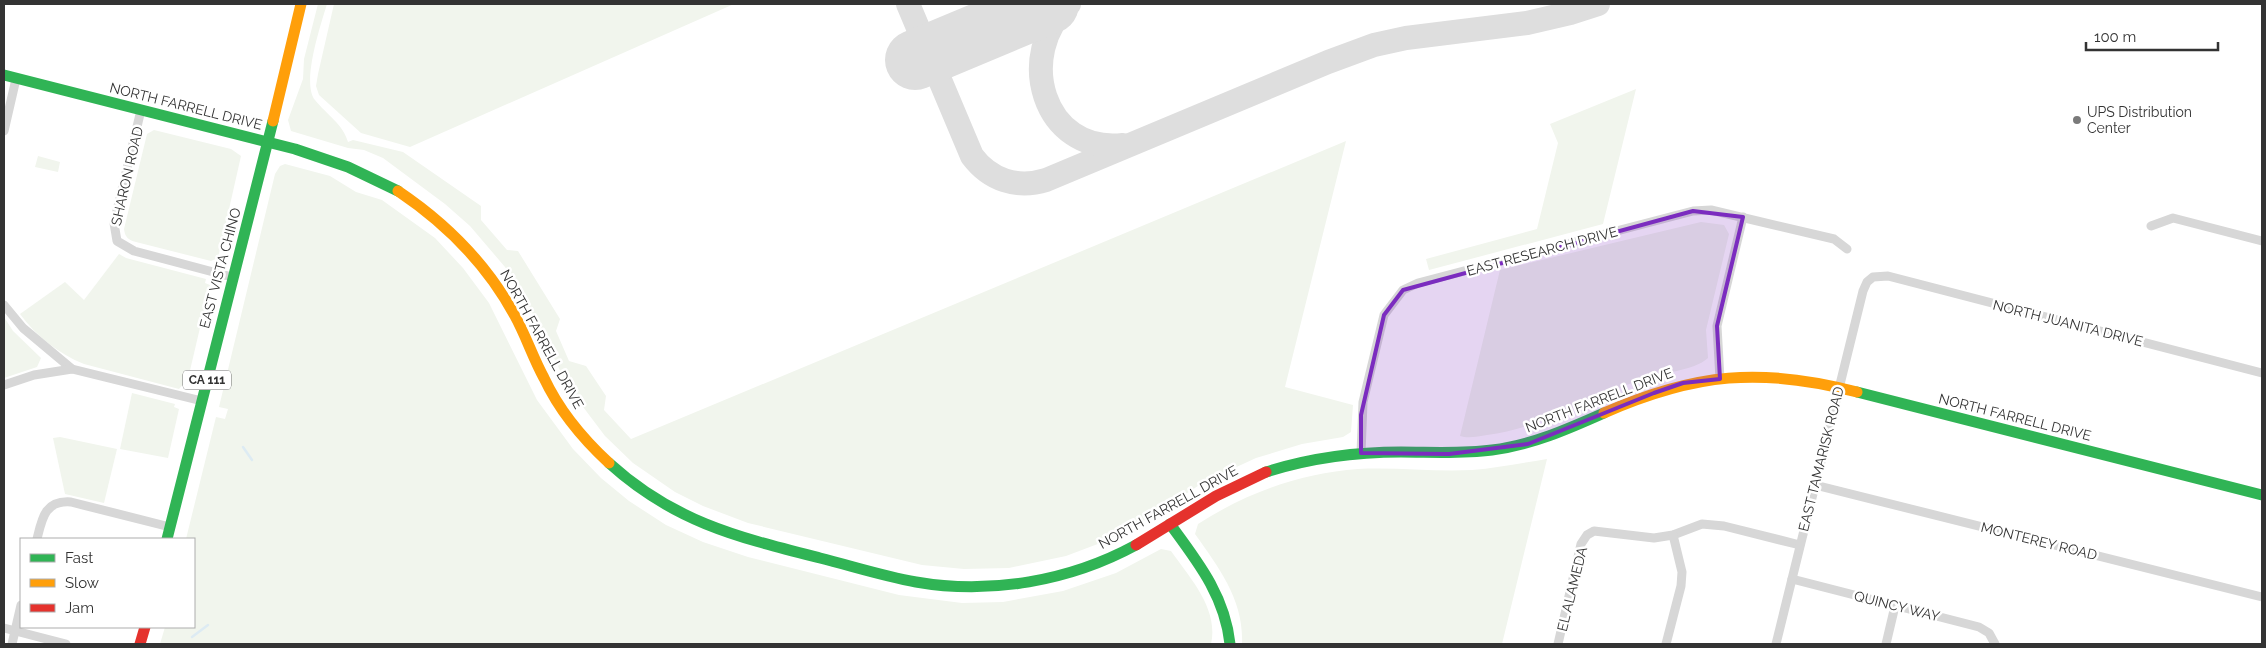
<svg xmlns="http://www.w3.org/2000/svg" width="2266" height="648" font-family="Raleway,sans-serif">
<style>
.green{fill:#f1f5ed}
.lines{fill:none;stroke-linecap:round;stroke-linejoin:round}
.stream{stroke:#ddebf3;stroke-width:2.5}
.taxiway{stroke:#dedede;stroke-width:24}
.runway{stroke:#dedede;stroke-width:60}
.street{stroke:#d7d7d7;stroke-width:9}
.fast{stroke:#30b455;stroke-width:11}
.slow{stroke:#ff9f0a;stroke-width:11}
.jam{stroke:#e5322d;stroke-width:11}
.marked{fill:#7b2cbf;fill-opacity:0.2;stroke:#7b2cbf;stroke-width:4;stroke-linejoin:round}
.poi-dot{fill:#7a7a7a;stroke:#fff;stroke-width:2}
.labels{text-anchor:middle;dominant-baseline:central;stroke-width:5;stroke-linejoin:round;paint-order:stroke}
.shield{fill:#fff;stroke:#707070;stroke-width:1}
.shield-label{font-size:12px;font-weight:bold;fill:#333}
.street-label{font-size:14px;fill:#333;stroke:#fff}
.poi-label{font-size:14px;fill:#333;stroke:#fff;text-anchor:start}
</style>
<rect width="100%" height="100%" fill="#fff"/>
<!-- green -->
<g class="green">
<path d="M318 4H327C321 24 301 83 315 100 327 115 343 124 348 142L353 140 403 152 481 206V220L507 250 518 251 560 319 556 331 569 361 586 366 606 396 604 410 631 439 1346 141 1285 387 1353 405 1351 432 1343 437 1302 444 1256 458 1204 482 1149 518 1103 542 1066 556 1009 568 964 569 922 565 748 523 703 506 675 492 633 463 605 436 568 387 527 302 505 267 470 226 445 204 383 158 364 150 348 148 291 131 288 120 303 79 304 59Z"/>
<path d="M334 4H734L410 147 361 133 319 95 316 86 318 74Z"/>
<path d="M1636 89 1603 224 1429 270 1426 259 1537 229 1558 143 1550 124Z"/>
<path d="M154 130 231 149 241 156 218 258 211 261 136 242C128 240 125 237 124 229L147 134Z"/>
<path d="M38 156 60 162 58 172 35 167Z"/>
<path d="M285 164 330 176 356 192 382 200 435 238 463 268 489 303 537 400 573 449 601 478 629 501 666 525 703 542 748 557 899 595 962 603 1003 602 1063 591 1116 573 1161 549 1171 551C1190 578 1219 609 1211 644H160L165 627H194V539H186L216 417 225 419 228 409 219 407 275 174 280 166Z"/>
<path d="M1701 222 1724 225 1729 234 1706 330 1708 358C1694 371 1659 373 1640 380 1589 398 1542 428 1487 435 1478 436 1469 439 1460 436L1500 270Z"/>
<path d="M119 254 126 258 206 279 205 283 210 285 188 379 179 389 84 364C59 354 36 336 20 314L65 282 84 300Z"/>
<path d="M4 317 13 331 41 358 37 367 4 378Z"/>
<path d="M132 393 175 404 174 407 179 409 168 458 120 449Z"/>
<path d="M60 437 117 449 104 503 65 494 53 438Z"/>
<path d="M1547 459 1502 644H1242C1244 600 1219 568 1195 534L1198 524C1246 493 1301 473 1358 469 1396 467 1434 472 1472 470 1497 468 1522 463 1547 459Z"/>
</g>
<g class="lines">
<!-- stream -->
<g class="stream">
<path d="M243 447 252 460"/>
<path d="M192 637 208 625"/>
</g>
<!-- taxiway -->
<g class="taxiway">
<path d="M908 4 972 156C990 180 1017 189 1046 180L1328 62 1374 45 1406 38 1527 23 1570 13 1598 4"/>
<path d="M1069 4C1015 54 1042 154 1123 145"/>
</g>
<!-- runway -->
<path class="runway" d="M915 60 1049 4"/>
<!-- street -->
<g class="street">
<path d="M141 110 114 223 117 241 134 251 232 277"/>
<path d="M4 131 16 79"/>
<path d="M2151 226 2173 218 2262 241"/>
<path d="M4 305 23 328 72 369"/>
<path d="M1720 379 1717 326 1743 217"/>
<path d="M4 385 34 375 72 369 202 401"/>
<path d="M1361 453 1363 402 1384 315 1403 290 1418 283 1693 211 1711 210 1834 239 1847 249"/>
<path d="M1815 485 2262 597"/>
<path d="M37 539C42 518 45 500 71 502L170 527"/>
<path d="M1792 579 1979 627 1989 633 1995 644"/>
<path d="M4 628 66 644"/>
<path d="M12 644 21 605"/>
<path d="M1558 644 1581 544 1587 535 1594 531 1654 538 1673 535 1702 524 1724 526 1800 545"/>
<path d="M1666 644 1681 586 1682 572 1673 535"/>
<path d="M1776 644 1863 291 1867 282 1873 277 1888 276 2262 373"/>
<path d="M1886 644 1895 606"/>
</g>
<!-- fast -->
<g class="fast">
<path d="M4 75 295 149 348 167 398 191"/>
<path d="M1857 392 2262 495"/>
<path d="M609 463C674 522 737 537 820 558 852 566 883 576 916 582 990 595 1070 581 1136 545"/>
<path d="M1266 472C1310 458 1355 452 1401 452 1431 452 1462 454 1492 450 1532 445 1568 429 1604 413"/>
<path d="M1170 524C1198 562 1225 596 1230 644"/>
<path d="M167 539 273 121"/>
</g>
<!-- slow -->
<g class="slow">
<path d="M273 121 301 4"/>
<path d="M398 191C447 224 487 264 515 316 526 336 533 358 544 378 559 410 583 439 609 463"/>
<path d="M1604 413C1695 373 1761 367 1857 392"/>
</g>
<!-- jam -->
<g class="jam">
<path d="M1136 545 1216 496 1266 472"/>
<path d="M140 644 145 627"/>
</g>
</g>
<!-- marked area -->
<path class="marked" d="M1693 211 1743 217 1717 326 1720 379 1683 383 1654 393 1528 444 1449 454 1361 453V415L1384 315 1403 290Z"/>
<!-- markers -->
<circle class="poi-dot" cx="2077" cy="120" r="5"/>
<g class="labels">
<!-- shield labels -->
<rect class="shield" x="183" y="370.5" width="48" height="19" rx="4"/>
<g class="shield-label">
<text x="207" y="380">CA 111</text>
</g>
<!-- street labels -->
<g class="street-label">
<text transform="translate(186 106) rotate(14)">NORTH FARRELL DRIVE</text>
<text transform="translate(127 176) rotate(-77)">SHARON ROAD</text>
<text transform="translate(1542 251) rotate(-15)">EAST RESEARCH DRIVE</text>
<text transform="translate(220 268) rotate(-75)">EAST VISTA CHINO</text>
<text transform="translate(2068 323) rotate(14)">NORTH JUANITA DRIVE</text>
<text transform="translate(542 339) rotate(61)">NORTH FARRELL DRIVE</text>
<text transform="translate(1599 400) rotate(-21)">NORTH FARRELL DRIVE</text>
<text transform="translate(2015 417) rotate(14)">NORTH FARRELL DRIVE</text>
<text transform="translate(1821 459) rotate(-76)">EAST TAMARISK ROAD</text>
<text transform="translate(1168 507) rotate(-29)">NORTH FARRELL DRIVE</text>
<text transform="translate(2039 541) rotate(14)">MONTEREY ROAD</text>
<text transform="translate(1572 589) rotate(-76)">EL ALAMEDA</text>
<text transform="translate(1897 606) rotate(14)">QUINCY WAY</text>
</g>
<!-- poi labels -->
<g class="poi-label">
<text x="2087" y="112">UPS Distribution<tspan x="2087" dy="16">Center</tspan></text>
</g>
</g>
<!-- border -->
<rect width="2266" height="648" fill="none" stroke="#333333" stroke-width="10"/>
<!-- legend -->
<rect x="20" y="538" width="175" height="90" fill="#ffffff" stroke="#adadad"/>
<rect x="30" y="554" width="25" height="8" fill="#30b455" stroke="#adadad"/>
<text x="65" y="563" font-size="15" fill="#333333">Fast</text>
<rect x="30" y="579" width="25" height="8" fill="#ff9f0a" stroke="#adadad"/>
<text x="65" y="588" font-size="15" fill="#333333">Slow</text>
<rect x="30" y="604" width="25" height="8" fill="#e5322d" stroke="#adadad"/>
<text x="65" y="613" font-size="15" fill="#333333">Jam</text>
<!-- scale -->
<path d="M2086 42v8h132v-8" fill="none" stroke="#333333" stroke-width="2.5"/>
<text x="2094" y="42" font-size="15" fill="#333333" stroke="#ffffff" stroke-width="4" paint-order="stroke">100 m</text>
</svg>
